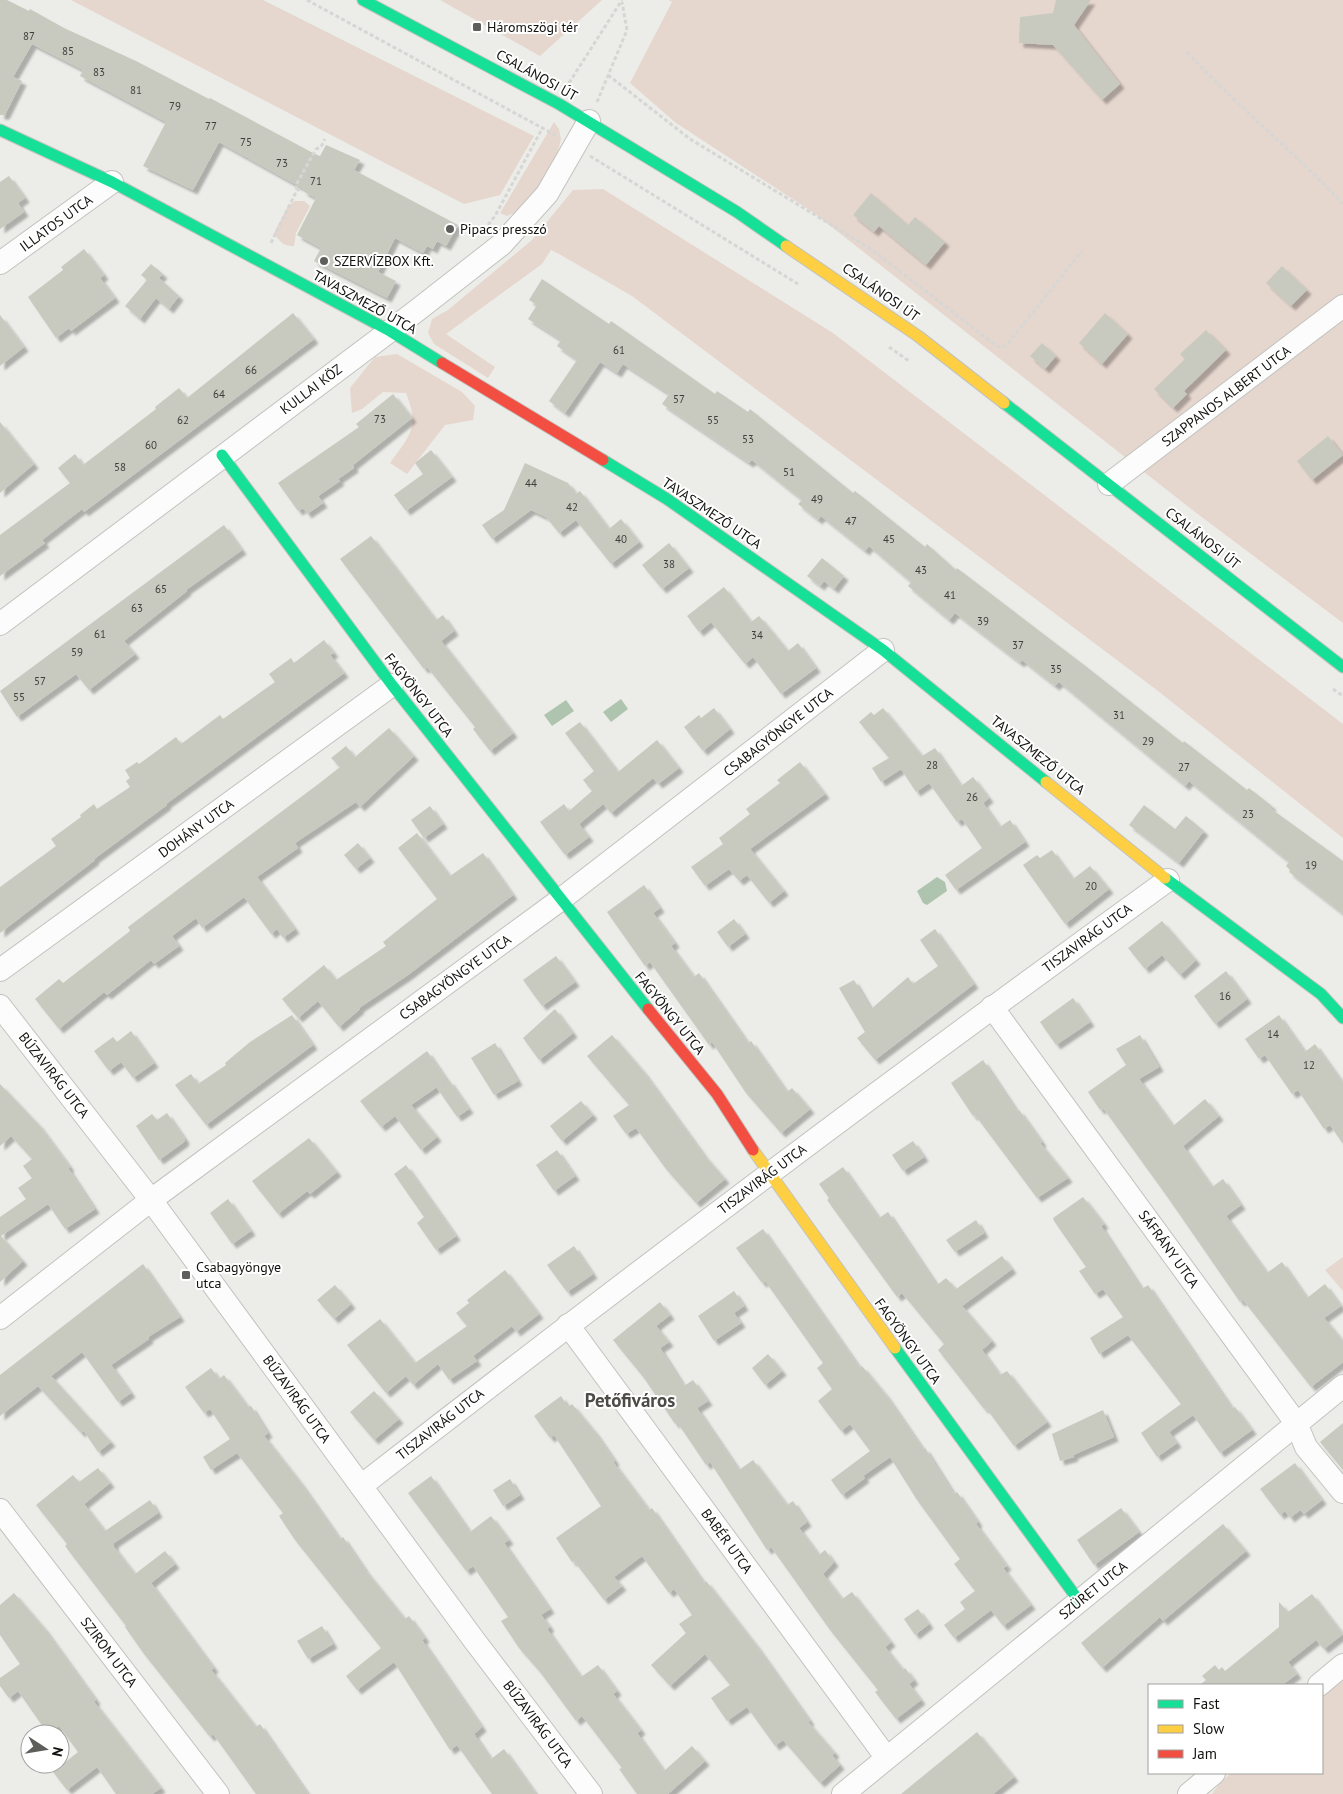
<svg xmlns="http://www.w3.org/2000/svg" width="1343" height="1794" font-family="'PT Sans',sans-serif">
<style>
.green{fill:#e6d7ce}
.water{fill:#afc4ae}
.building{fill:#c8cac0;filter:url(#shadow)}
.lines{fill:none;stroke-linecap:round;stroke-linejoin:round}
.street-casing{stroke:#c2c2bf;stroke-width:24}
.fast-casing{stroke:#c2c2bf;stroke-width:13}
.slow-casing{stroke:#c2c2bf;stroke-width:13}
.jam-casing{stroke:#c2c2bf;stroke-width:13}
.path{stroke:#d6d6d5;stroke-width:3;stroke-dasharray:4 2.5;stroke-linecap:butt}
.street{stroke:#fcfcfc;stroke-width:22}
.fast{stroke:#16e098;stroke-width:11}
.slow{stroke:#ffcf43;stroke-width:11}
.jam{stroke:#f24e42;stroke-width:11}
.poi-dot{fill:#5e5e5a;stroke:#fff;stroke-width:2}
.labels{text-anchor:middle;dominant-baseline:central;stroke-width:4;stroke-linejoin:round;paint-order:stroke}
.number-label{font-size:11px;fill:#3f3f3a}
.poi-label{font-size:14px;fill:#11110e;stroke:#fff;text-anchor:start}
.street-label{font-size:14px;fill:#11110e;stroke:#fff}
.district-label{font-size:19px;font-weight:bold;fill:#4d4b46;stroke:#fff}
</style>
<defs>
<filter id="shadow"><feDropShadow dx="4.5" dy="4.5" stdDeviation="1" flood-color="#0004"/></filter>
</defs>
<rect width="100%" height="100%" fill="#ecece8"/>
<!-- green -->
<g class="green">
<path d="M71 0H263L534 136 500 195 464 204Z"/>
<path d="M440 0H602L540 56Z"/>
<path d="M669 0H1343V623L1195 512 814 213 676 123 630 83 672 2Z"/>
<path d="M554 122 559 129 561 139 555 164 520 211 507 216 500 213Z"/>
<path d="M603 189 833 333 1343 724V838L1158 691 632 296 559 254 551 250 542 264 446 334 495 367 488 378 434 344 428 333 432 319 448 310 532 240 573 190Z"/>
<path d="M295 201H304L310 206 296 233 294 246C284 247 279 241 274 233L288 206Z"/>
<path d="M397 354 462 392 475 406 473 420 445 425 407 474 390 463C410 435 420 428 406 393L383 392 362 409 352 413 350 388 375 357Z"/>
<path d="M1343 1257V1291L1325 1270Z"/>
<path d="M1343 1679V1794H1212L1219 1784 1231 1773H1322V1696Z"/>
</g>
<!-- water -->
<g class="water">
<path d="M621 699 628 709 611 722 603 712Z"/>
<path d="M566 700 574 711 552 726 544 715Z"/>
<path d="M937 877 945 882 947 891 927 905 923 903 917 891Z"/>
</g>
<!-- building -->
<g class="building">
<path d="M0 0H7L29 11 30 9 64 28 136 61 209 99 210 98 315 154 320 156 326 145 360 160 354 170 458 225 446 246 437 241 433 249 427 246 423 253 395 238 378 272 396 281 387 298 314 261 321 248 297 235 316 198 303 191 304 189 219 142 193 190 143 166 166 122 80 76 83 70 32 44 13 77 22 81 5 115H0Z"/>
<path d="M1056 0H1091L1074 25 1120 84 1102 100 1053 45 1019 43 1020 17 1053 13Z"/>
<path d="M9 176 25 198 18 203 24 212 0 229V182Z"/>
<path d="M871 193 908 225 915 217 945 242 926 265 879 226 874 232 853 215Z"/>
<path d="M84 249 104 275 100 278 115 298 71 331 69 328 56 338 28 297 63 270 61 267Z"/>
<path d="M151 264 163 274 159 278 179 296 169 309 156 298 140 319 125 306 147 280 141 275Z"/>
<path d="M1282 266 1307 290 1291 306 1266 283Z"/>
<path d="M542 279 609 324 611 321 715 394 717 391 748 412 750 409 853 493 855 491 925 547 927 544 956 570 957 568 1088 668 1183 743 1184 741 1247 790 1249 788 1272 806 1270 808 1343 861V914L1289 872 1290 870 1286 866 1289 862 1189 781 1185 786 1059 682 1055 686 1022 660 1020 663 955 613 949 620 908 586 911 582 869 546 865 551 821 516 818 520 798 504 802 500 752 460 749 463 662 404 669 394 623 364 617 373 600 362 565 413 549 401 577 360 557 346 561 340 528 319 537 305 529 300Z"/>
<path d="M293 313 314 339 84 512 82 509 42 540 45 543 0 576V535L70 483 58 468 75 454 83 465 156 409 155 407 179 388 187 398Z"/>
<path d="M1105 313 1128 334 1102 364 1079 343Z"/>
<path d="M0 315 24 347 0 366Z"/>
<path d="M1206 330 1226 350 1184 391 1187 394 1173 408 1154 389 1185 359 1180 354Z"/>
<path d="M1042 343 1056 356 1045 369 1030 356Z"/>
<path d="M393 394 412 418 353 465 354 468 338 479 340 481 318 496 323 503 307 514 303 508 298 511 278 483 359 427 356 424Z"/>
<path d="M0 422 34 464 0 493Z"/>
<path d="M1328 436 1343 455 1312 480 1297 461Z"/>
<path d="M431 450 452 477 406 511 394 495 423 474 415 463Z"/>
<path d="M525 463 568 483 576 494 580 491 609 529 621 519 639 542 611 564 576 520 559 533 546 517 531 510 492 539 482 525 504 510Z"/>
<path d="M224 525 242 550 186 590 187 591 124 641 135 654 89 690 76 674 17 717 0 691Z"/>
<path d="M371 536 436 620 443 615 454 631 441 641 513 733 490 751 473 729 475 727 427 667 424 669 340 559Z"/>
<path d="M669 543 689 568 662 589 642 565Z"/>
<path d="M822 558 844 576 834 589 824 581 820 586 807 576Z"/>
<path d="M724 587 751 622 759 616 788 651 798 643 816 668 781 694 753 657 745 664 711 622 699 632 687 616Z"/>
<path d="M324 640 334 653 330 655 344 673 166 804 167 805 94 859 95 860 0 933V887L56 846 51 839 81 817 80 815 94 804 97 809 130 787 126 781 130 778 125 770 137 762 139 764 176 737 181 744 220 715 223 719 275 682 269 674 291 658 294 663Z"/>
<path d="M714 708 730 729 703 751 684 727 699 715 701 718Z"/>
<path d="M883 708 922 756 935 748 961 786 973 777 989 798 983 803 1000 827 1010 820 1025 842 956 890 945 875 982 848 962 819 957 822 929 783 916 792 901 769 881 782 872 768 889 758 859 722 871 712 874 715Z"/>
<path d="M580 722 618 772 657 740 679 768 658 784 653 778 611 813 603 804 579 824 589 837 565 855 540 822 564 804 569 811 592 791 583 780 594 771 565 733Z"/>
<path d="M389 728 414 756 360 807 356 802 295 843 298 848 257 877 295 929 283 938 277 929 271 934 244 897 202 928 196 918 172 936 179 946 154 964 151 960 107 995 104 992 59 1029 35 999 59 979 63 983 130 931 128 927 321 782 340 767 331 758 346 746 355 757Z"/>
<path d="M800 762 825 794 750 849 784 891 769 903 747 875 739 881 729 869 705 886 691 867 723 844 719 838 750 814 746 809 780 783 777 780Z"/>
<path d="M1144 805 1175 829 1186 816 1204 831 1179 863 1129 825Z"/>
<path d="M430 806 443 824 424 838 411 820Z"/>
<path d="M417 833 450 876 483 853 513 895 408 975 359 1008 360 1009 339 1027 318 1001 298 1018 282 999 324 965 336 980 386 946 383 942 437 899 398 848Z"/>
<path d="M358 843 370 858 356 869 344 855Z"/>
<path d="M1052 850 1073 879 1090 866 1109 889 1065 924 1023 865 1037 855 1040 858Z"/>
<path d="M644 885 660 908 653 913 675 943 671 946 694 977 699 973 748 1043 751 1041 787 1092 792 1088 810 1109 781 1133 746 1093 712 1042 709 1045 650 962 645 966 607 912Z"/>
<path d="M734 919 745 934 728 947 717 932Z"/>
<path d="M1162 921 1196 960 1180 975 1162 955 1145 969 1128 948Z"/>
<path d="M935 929 974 984 875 1060 857 1038 865 1032 839 988 854 980 871 1009 908 977 913 984 938 966 920 940Z"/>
<path d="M556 956 575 982 542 1006 523 980Z"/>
<path d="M1226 971 1247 999 1215 1024 1194 996Z"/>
<path d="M1073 998 1090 1022 1056 1045 1040 1022Z"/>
<path d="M555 1009 573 1033 539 1060 523 1038Z"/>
<path d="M292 1015 313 1045 206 1125 175 1085 191 1074 198 1084 226 1065 225 1063 250 1042Z"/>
<path d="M1279 1015 1305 1052 1315 1044 1343 1083V1144L1330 1125 1324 1129 1298 1090 1292 1094 1265 1055 1259 1059 1245 1039Z"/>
<path d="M131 1031 154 1063 133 1078 121 1062 109 1071 94 1051 113 1037 117 1042Z"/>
<path d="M612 1035 643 1071 704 1155 725 1179 696 1203 666 1169 636 1128 626 1134 613 1116 629 1105 587 1056Z"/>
<path d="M1140 1035 1159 1067 1139 1079 1173 1126 1205 1099 1219 1116 1183 1146 1212 1187 1223 1179 1241 1205 1226 1216 1267 1273 1282 1262 1307 1298 1325 1284 1341 1306 1324 1318 1343 1341V1362L1311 1387 1243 1300 1240 1302 1166 1195 1103 1108 1100 1110 1088 1092 1126 1065 1116 1049Z"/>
<path d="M495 1043 518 1081 494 1095 471 1058Z"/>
<path d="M427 1051 447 1080 411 1105 437 1137 421 1150 395 1116 381 1127 360 1101Z"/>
<path d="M983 1060 1017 1111 1019 1110 1042 1142 1040 1143 1068 1178 1037 1198 975 1115 973 1116 951 1083Z"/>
<path d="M449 1080 469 1109 457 1117 437 1088Z"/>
<path d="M0 1084 39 1125 70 1167 68 1168 95 1209 65 1229 48 1204 1 1236 23 1261 0 1282V1217L26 1199 18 1188 32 1178 23 1166 32 1159 11 1136 0 1146Z"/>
<path d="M581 1101 593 1115 562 1141 550 1126Z"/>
<path d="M167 1113 185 1139 184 1142 159 1160 136 1126 152 1114 157 1120Z"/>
<path d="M309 1138 337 1172 310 1194 307 1191 278 1214 252 1181Z"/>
<path d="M913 1141 924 1157 903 1171 892 1155Z"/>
<path d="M557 1150 575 1176 554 1191 536 1165Z"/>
<path d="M406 1165 456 1236 436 1250 417 1223 424 1217 394 1174Z"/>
<path d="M843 1167 879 1218 888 1212 937 1285 946 1278 956 1289 1002 1256 1012 1269 962 1306 992 1341 982 1350 1000 1375 1007 1371 1047 1422 1014 1446 986 1408 984 1409 938 1350 944 1344 902 1293 897 1297 827 1200 829 1198 819 1184Z"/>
<path d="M1083 1197 1104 1224 1101 1226 1142 1289 1148 1285 1232 1408 1235 1407 1252 1430 1220 1453 1193 1415 1169 1432 1177 1443 1157 1457 1141 1433 1181 1404 1128 1335 1099 1354 1090 1338 1123 1317 1103 1289 1095 1294 1079 1271 1086 1267 1054 1221 1053 1218Z"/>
<path d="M228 1199 251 1231 232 1244 210 1213Z"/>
<path d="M976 1220 984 1233 955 1252 946 1240Z"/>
<path d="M763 1229 860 1368 862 1366 886 1395 923 1449 925 1448 954 1494 957 1492 978 1522 976 1524 1007 1566 1003 1568 1031 1605 1003 1626 991 1610 954 1638 944 1625 965 1609 960 1602 975 1591 954 1564 960 1559 917 1500 890 1457 863 1476 865 1478 842 1495 831 1480 870 1451 850 1424 841 1431 818 1401 832 1389 817 1368 823 1363 765 1281 762 1283 736 1248Z"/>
<path d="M574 1246 593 1274 567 1292 547 1265Z"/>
<path d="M143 1264 180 1317 148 1337 149 1339 111 1365 131 1393 118 1402 82 1352 51 1376 111 1442 98 1452 83 1430 81 1433 38 1386 0 1416V1375Z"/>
<path d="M505 1270 539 1314 516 1332 512 1326 473 1356 477 1361 449 1380 438 1364 413 1385 406 1376 386 1393 347 1345 380 1319 415 1363 467 1326 456 1313 469 1303 467 1300Z"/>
<path d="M335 1285 351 1304 334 1319 317 1300Z"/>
<path d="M734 1291 744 1306 734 1313 741 1323 714 1341 698 1316Z"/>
<path d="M660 1302 670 1315 656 1326 669 1342 660 1348 684 1386 693 1380 708 1401 697 1408 739 1470 753 1460 787 1505 793 1501 807 1522 799 1528 819 1555 825 1550 834 1562 823 1574 842 1599 852 1592 891 1642 885 1647 903 1670 905 1668 914 1680 909 1684 921 1700 896 1719 875 1692 878 1690 830 1630 771 1547 767 1550 710 1462 706 1465 677 1422 675 1424 644 1378 613 1340Z"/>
<path d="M768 1354 782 1371 765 1385 752 1368Z"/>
<path d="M211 1368 219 1379 224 1375 248 1407 251 1406 268 1433 264 1436 300 1482 340 1539 343 1537 366 1571 405 1619 409 1616 425 1638 422 1640 482 1727 474 1734 491 1759 504 1749 536 1794H492L457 1745 450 1750 394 1662 357 1690 346 1676 381 1648 295 1540 279 1516 283 1513 237 1453 211 1470 203 1457 230 1439 210 1409 204 1413 185 1387Z"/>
<path d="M374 1391 399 1419 374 1440 350 1412Z"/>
<path d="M561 1396 568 1407 572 1404 595 1432 615 1461 613 1462 649 1510 652 1508 704 1583 706 1581 756 1645 810 1721 808 1722 835 1753 832 1755 840 1765 820 1783 783 1740 775 1746 747 1707 727 1721 711 1698 730 1685 705 1654 670 1686 651 1665 686 1633 679 1624 692 1615 674 1589 669 1593 642 1556 614 1577 622 1586 604 1600 574 1561 572 1562 556 1538 601 1506 554 1435 550 1438 534 1416Z"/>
<path d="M1103 1410 1114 1437 1073 1455 1074 1457 1060 1461 1052 1434Z"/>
<path d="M1343 1423V1470L1320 1442Z"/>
<path d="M1295 1463 1322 1500 1304 1514 1300 1510 1290 1518 1285 1511 1280 1515 1260 1489Z"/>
<path d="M98 1468 110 1483 84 1504 105 1531 150 1500 158 1513 114 1543V1547L135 1574 165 1551 175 1564 151 1583 214 1668 211 1670 256 1727 260 1724 308 1794H256L213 1734 210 1737 144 1654 125 1627 126 1626 65 1546 67 1544 36 1505 73 1475 79 1482Z"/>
<path d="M431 1476 470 1532 491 1516 509 1540 504 1543 550 1609 541 1615 550 1627 547 1629 581 1677 598 1665 617 1691 613 1694 641 1730 637 1733 664 1771 692 1746 705 1761 668 1794H637L619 1769 622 1768 582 1716 576 1721 540 1672 519 1648 501 1621 508 1617 473 1566 466 1571 408 1493Z"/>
<path d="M510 1479 520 1495 503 1506 493 1490Z"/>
<path d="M1121 1508 1139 1532 1094 1565 1077 1540Z"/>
<path d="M1223 1524 1246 1551 1163 1621 1160 1617 1102 1668 1081 1643Z"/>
<path d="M14 1593 44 1628 96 1700 94 1702 161 1788 152 1794H116L97 1767 67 1790 53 1772 78 1752 59 1726 48 1734 18 1691 9 1698 0 1686V1678L20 1664 0 1635V1605Z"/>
<path d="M1312 1594 1343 1634 1324 1649 1316 1640 1288 1662 1297 1674 1282 1685H1200L1206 1680 1202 1676 1215 1665 1219 1670 1222 1667 1225 1671 1279 1627V1602L1288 1612Z"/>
<path d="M918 1609 929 1624 915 1635 904 1619Z"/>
<path d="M322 1626 333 1644 308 1659 297 1641Z"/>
<path d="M977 1732 1014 1777 993 1794H901Z"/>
</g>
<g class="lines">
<!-- street casing -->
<g class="street-casing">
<g id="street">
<path d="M0 263 112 182"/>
<path d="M1109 484 1343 306"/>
<path d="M0 624 415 312 502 244 547 194 589 121"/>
<path d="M0 970 392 685"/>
<path d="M0 1006 151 1200 474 1640 591 1794"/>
<path d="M992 1007 1296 1423 1306 1447 1343 1492"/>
<path d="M0 1318 151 1200 560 900 883 650"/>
<path d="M568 1325 886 1757"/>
<path d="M361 1486C627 1279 895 1077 1168 880"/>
<path d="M0 1510 218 1794"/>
<path d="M1319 1685 1343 1665"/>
<path d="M843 1794 1343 1386"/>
<path d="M1189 1794 1214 1773"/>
</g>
</g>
<!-- fast casing -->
<g class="fast-casing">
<g id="fast">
<path d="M363 0 559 104 737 212 786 246"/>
<path d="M0 130 112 182 390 331 442 363"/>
<path d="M1004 403 1343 667"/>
<path d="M222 455 392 685 648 1009"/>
<path d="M603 460 667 499 883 650 1046 782"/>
<path d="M1165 878 1321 994 1343 1018"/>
<path d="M895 1348 1079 1601"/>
</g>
</g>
<!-- slow casing -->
<g class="slow-casing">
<g id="slow">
<path d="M786 246 918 336 1004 403"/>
<path d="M1046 782 1165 878"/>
<path d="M753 1150 895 1348"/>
</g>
</g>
<!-- jam casing -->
<g class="jam-casing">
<g id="jam">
<path d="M442 363 603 460"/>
<path d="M648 1009 717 1094 753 1150"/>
</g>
</g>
<!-- path -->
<g class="path">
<path d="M307 0 557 136"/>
<path d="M1187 52C1237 106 1293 151 1343 204"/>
<path d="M608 75 690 139 871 249 998 347 1006 346 1082 251"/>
<path d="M569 83 622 0"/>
<path d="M597 102 627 30 622 2"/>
<path d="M590 156 798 284"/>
<path d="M297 190 296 185 316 149 321 147 325 139"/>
<path d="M484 230 495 216 543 127"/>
<path d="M271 243 297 190 302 189"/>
<path d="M889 347 909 361"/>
<path d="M1333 689 1343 696"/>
</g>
<!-- street -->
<use href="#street" class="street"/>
<!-- fast -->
<use href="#fast" class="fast"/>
<!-- slow -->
<use href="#slow" class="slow"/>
<!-- jam -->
<use href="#jam" class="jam"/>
</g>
<!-- markers -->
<g class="poi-dot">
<rect x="472" y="22" width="10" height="10" rx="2.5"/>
<circle cx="450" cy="229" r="5"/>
<circle cx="324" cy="261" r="5"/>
<rect x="181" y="1270" width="10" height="10" rx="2.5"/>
</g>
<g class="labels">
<!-- number labels -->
<g class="number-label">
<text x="29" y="36">87</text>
<text x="68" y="51">85</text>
<text x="99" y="72">83</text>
<text x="136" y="90">81</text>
<text x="175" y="106">79</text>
<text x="211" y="126">77</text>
<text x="246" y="142">75</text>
<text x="282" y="163">73</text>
<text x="316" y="181">71</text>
<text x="619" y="350">61</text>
<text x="251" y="370">66</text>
<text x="219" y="394">64</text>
<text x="679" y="399">57</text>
<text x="380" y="419">73</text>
<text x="183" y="420">62</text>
<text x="713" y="420">55</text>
<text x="748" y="439">53</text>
<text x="151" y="445">60</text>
<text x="120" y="467">58</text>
<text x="789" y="472">51</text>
<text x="531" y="483">44</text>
<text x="817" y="499">49</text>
<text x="572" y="507">42</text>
<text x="851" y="521">47</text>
<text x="621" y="539">40</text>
<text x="889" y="539">45</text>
<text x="669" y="564">38</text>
<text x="921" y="570">43</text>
<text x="161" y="589">65</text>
<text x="950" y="595">41</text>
<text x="137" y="608">63</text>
<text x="983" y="621">39</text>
<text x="100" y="634">61</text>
<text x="757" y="635">34</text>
<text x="1018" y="645">37</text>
<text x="77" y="652">59</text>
<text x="1056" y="669">35</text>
<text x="40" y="681">57</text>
<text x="19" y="697">55</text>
<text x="1119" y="715">31</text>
<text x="1148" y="741">29</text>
<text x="932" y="765">28</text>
<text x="1184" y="767">27</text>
<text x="972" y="797">26</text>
<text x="1248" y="814">23</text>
<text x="1311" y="865">19</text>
<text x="1091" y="886">20</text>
<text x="1225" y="996">16</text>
<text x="1273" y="1034">14</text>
<text x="1309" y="1065">12</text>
</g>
<!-- poi labels -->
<g class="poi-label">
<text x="487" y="27">Háromszögi tér</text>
<text x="460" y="229">Pipacs presszó</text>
<text x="334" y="261">SZERVÍZBOX Kft.</text>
<text x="196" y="1267">Csabagyöngye<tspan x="196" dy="16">utca</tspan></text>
</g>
<!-- street labels -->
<g class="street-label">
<text transform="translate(537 75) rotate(29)">CSALÁNOSI ÚT</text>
<text transform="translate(56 223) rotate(-36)">ILLATOS UTCA</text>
<text transform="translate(881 292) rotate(35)">CSALÁNOSI ÚT</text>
<text transform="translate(365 302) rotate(29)">TAVASZMEZŐ UTCA</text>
<text transform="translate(311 389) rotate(-37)">KULLAI KÖZ</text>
<text transform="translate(1226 396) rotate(-37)">SZAPPANOS ALBERT UTCA</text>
<text transform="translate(712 513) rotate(34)">TAVASZMEZŐ UTCA</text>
<text transform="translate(1203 538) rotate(38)">CSALÁNOSI ÚT</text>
<text transform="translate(419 695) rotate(52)">FAGYÖNGY UTCA</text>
<text transform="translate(778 732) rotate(-38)">CSABAGYÖNGYE UTCA</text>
<text transform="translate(1038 755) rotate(39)">TAVASZMEZŐ UTCA</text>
<text transform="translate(196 828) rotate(-36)">DOHÁNY UTCA</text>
<text transform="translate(1087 938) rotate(-36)">TISZAVIRÁG UTCA</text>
<text transform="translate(455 977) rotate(-36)">CSABAGYÖNGYE UTCA</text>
<text transform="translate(670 1013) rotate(51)">FAGYÖNGY UTCA</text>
<text transform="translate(54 1075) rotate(52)">BÚZAVIRÁG UTCA</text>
<text transform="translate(762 1179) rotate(-37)">TISZAVIRÁG UTCA</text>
<text transform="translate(1169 1249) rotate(54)">SÁFRÁNY UTCA</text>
<text transform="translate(908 1341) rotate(54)">FAGYÖNGY UTCA</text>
<text transform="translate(297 1399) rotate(54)">BÚZAVIRÁG UTCA</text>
<text transform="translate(440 1424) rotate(-38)">TISZAVIRÁG UTCA</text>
<text transform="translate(727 1541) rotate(54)">BABÉR UTCA</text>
<text transform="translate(1093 1590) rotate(-39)">SZÜRET UTCA</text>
<text transform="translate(109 1652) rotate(53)">SZIROM UTCA</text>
<text transform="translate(538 1724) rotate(53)">BÚZAVIRÁG UTCA</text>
</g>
<!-- district labels -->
<g class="district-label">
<text x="630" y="1400">Petőfiváros</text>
</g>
</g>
<!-- legend -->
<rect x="1148" y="1684" width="175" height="90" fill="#ffffff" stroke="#a0a09f"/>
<rect x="1158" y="1700" width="25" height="8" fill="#16e098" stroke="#a0a09f"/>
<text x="1193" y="1709" font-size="15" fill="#11110e">Fast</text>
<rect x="1158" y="1725" width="25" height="8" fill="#ffcf43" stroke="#a0a09f"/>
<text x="1193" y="1734" font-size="15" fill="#11110e">Slow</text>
<rect x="1158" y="1750" width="25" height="8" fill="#f24e42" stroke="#a0a09f"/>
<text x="1193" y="1759" font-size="15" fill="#11110e">Jam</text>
<!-- north arrow -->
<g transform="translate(45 1749) rotate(102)"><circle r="24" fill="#ffffff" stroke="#a0a09f"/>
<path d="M0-4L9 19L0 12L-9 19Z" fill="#5e5e5a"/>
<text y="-8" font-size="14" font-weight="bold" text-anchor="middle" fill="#11110e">N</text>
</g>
</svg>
